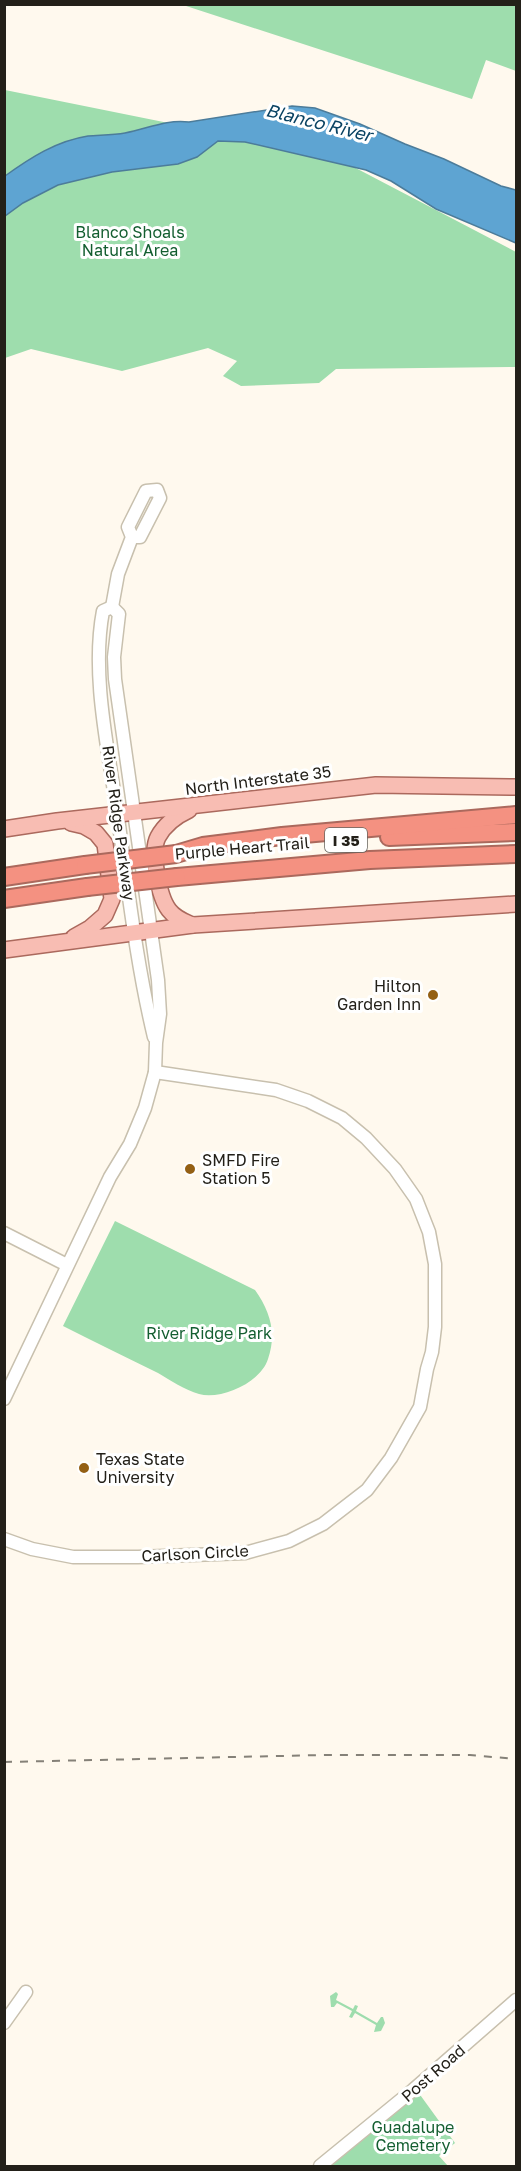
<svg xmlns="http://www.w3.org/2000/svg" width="521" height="2171" font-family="'Golos Text',sans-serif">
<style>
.green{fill:#9eddad}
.water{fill:#5ea4d2;stroke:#4c7c9a;stroke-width:1.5}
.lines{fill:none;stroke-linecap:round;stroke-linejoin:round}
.minor-casing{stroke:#c8c0ae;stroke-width:15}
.major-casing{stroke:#ab695d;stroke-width:18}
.highway-casing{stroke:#ab695d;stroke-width:20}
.minor{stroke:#fff;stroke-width:12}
.major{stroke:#f8bdb3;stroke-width:15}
.highway{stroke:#f49181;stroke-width:16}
.rail{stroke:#858178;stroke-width:2;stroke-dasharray:8 8;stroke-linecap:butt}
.highway-bridge-casing{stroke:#ab695d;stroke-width:20;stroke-linecap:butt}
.highway-bridge{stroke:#f49181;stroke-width:16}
.poi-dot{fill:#946014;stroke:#fff;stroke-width:2}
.labels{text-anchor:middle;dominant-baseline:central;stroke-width:6;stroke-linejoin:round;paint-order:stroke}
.shield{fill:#fff;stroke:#65635e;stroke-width:1.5}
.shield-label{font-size:15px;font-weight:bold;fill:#232019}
.park-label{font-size:16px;fill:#135e30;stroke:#fff}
.street-label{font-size:16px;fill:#232019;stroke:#fff}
.poi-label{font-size:16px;fill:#232019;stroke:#fff;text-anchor:start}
.water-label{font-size:18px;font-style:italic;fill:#0a4363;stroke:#fff}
</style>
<rect width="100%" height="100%" fill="#fff9ee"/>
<!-- green -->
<g class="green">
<path d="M183 5H516V71L486 60 472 99Z"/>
<path d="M5 90 228 135 262 119 516 252V367L336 369 319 383 241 386 223 376 237 361 208 348 122 371 31 349 5 358Z"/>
<path d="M115 1221 255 1290C270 1311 277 1333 268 1359 261 1382 222 1400 199 1394 185 1390 170 1380 158 1373 126 1357 94 1342 63 1326Z"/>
<path d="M336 1992 338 1994 336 2000 353 2009 355 2005 358 2006 356 2011 377 2023 381 2017H383L385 2023 381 2031 374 2032 376 2025 355 2013 352 2018 349 2017 352 2011 337 2003 334 2007H331L330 1996Z"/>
<path d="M418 2092 455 2143 439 2156 448 2166H329Z"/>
</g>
<!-- water -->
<path class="water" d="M292 106 315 108 360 124 405 144 444 159 501 186 516 190V243L436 209 391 181 366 170 245 142 218 141 197 157 178 164 112 172 58 185 23 203 5 216V176C30 158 56 141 88 136 100 135 113 135 125 133 147 129 166 119 189 122Z"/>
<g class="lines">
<!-- minor casing -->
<g class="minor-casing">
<g id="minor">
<path d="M112 607 103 611C91 674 108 748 117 811 128 887 136 962 154 1037"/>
<path d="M112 607 118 574 132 537 128 527 146 491 157 490 160 498 140 537H132"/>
<path d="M4 1233 67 1265"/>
<path d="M4 1399 110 1177 130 1144 145 1108 155 1072 156 1043 160 1014 158 980 115 679 114 657 119 614 112 607"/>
<path d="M4 1539 32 1549 73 1557H138L245 1553 289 1541 323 1524 367 1490 391 1458 420 1407 427 1369 432 1352 435 1327V1264L429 1232 416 1199 395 1169 366 1138 342 1118 308 1101 276 1090 155 1072"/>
<path d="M4 2023 26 1992"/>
<path d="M320 2166 413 2090 516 2000"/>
</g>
</g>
<!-- major casing -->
<g class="major-casing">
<g id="major">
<path d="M189 810C176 816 165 824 158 837 150 852 159 897 169 910 175 918 183 921 192 925"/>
<path d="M71 823 84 826 96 833 105 844 112 899 105 915 90 928 74 937"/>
<path d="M4 829 57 821 376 785 516 787"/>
<path d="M4 950 193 925 516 904"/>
</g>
</g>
<!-- highway casing -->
<g class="highway-casing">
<g id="highway">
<path d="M389 837 516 832"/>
<path d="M176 854 203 846 282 836 516 815"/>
<path d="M4 877 85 865"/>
<path d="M177 877 370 860 516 854"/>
<path d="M4 899 87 887"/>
</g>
</g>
<!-- minor -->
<use href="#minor" class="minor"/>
<!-- major -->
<use href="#major" class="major"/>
<!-- highway -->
<use href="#highway" class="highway"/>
<!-- rail -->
<path class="rail" d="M4 1762 324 1755H470L516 1759"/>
<!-- highway-bridge casing -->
<g class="highway-bridge-casing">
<g id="highway-bridge">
<path d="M85 865 176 854"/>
<path d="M87 887 177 877"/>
</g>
</g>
<!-- highway-bridge -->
<use href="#highway-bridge" class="highway-bridge"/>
</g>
<!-- markers -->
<g class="poi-dot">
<circle cx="433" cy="995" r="6"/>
<circle cx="190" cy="1169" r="6"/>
<circle cx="84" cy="1468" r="6"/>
</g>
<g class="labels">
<!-- shield labels -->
<rect class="shield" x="325" y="828" width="42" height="24" rx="4.5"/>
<g class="shield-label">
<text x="346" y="840">I 35</text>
</g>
<!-- park labels -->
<g class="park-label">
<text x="130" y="232">Blanco Shoals<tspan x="130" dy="18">Natural Area</tspan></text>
<text x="209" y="1333">River Ridge Park</text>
<text x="413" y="2127">Guadalupe<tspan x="413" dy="18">Cemetery</tspan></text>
</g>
<!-- street labels -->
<g class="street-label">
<text transform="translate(258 780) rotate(-7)">North Interstate 35</text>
<text transform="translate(119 823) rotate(82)">River Ridge Parkway</text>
<text transform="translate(242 848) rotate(-5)">Purple Heart Trail</text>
<text transform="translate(195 1553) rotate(-3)">Carlson Circle</text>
<text transform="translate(433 2073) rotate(-41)">Post Road</text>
</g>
<!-- poi labels -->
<g class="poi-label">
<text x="421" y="986" text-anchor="end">Hilton<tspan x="421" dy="18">Garden Inn</tspan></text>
<text x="202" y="1160">SMFD Fire<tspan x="202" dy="18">Station 5</tspan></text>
<text x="96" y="1459">Texas State<tspan x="96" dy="18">University</tspan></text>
</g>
<!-- water labels -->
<g class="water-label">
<text transform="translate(319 122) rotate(14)">Blanco River</text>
</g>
</g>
<!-- border -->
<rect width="521" height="2171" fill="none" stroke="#232019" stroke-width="12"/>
</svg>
